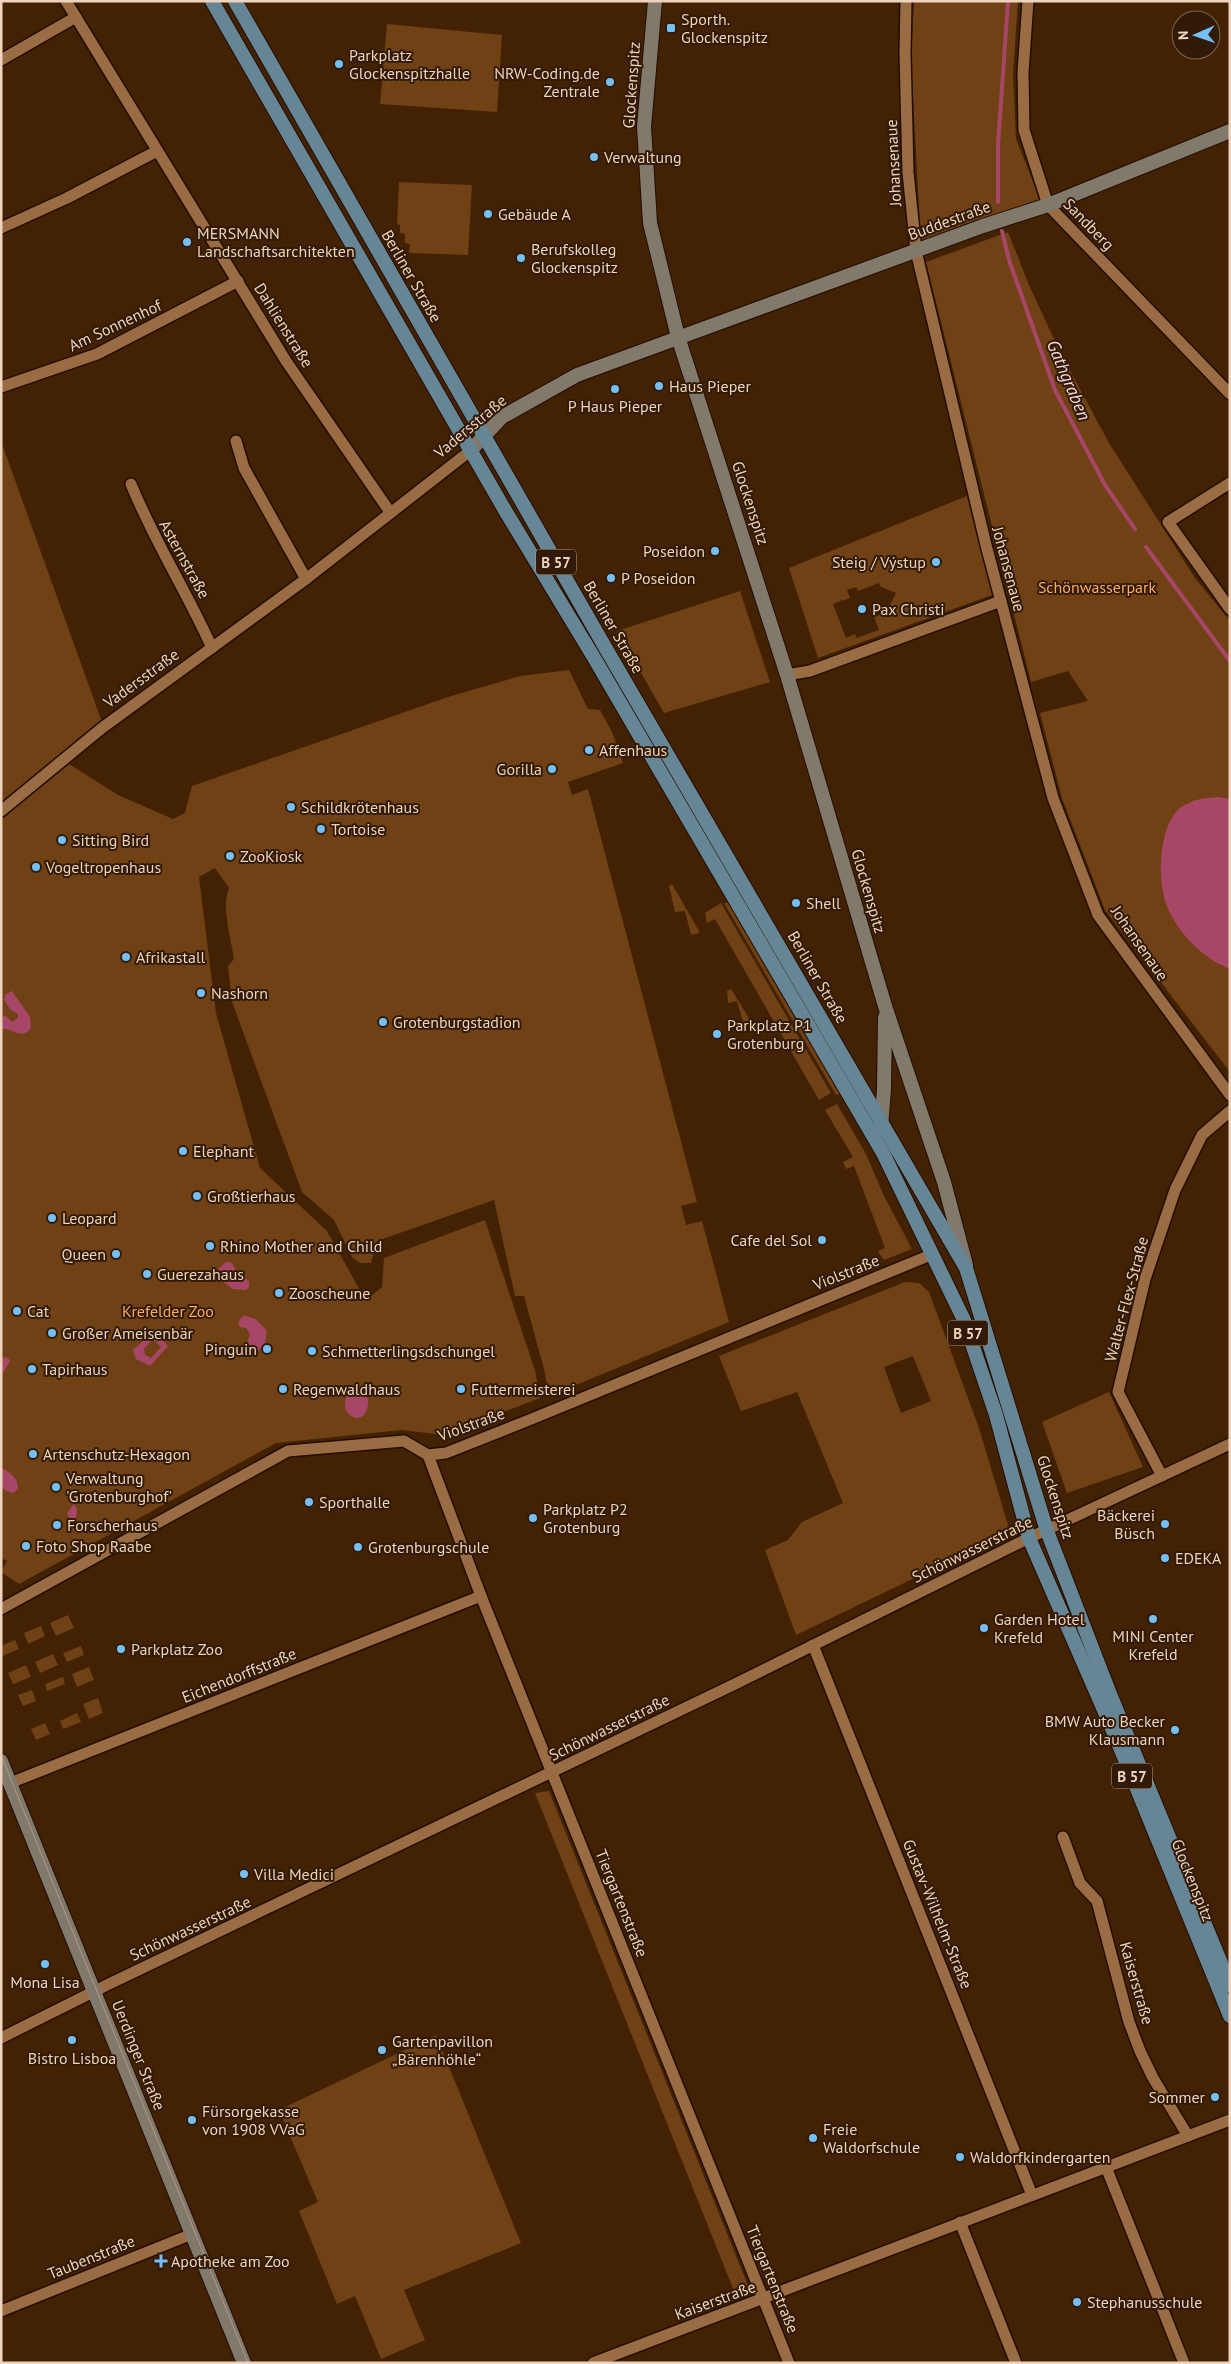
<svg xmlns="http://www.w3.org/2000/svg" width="1231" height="2364" font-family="'PT Sans',sans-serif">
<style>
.green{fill:#6f4115;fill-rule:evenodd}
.water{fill:#a84668;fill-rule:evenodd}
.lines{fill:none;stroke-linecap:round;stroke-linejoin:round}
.stream{stroke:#a84668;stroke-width:4}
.minor-casing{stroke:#230d00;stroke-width:14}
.secondary-casing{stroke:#230d00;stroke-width:16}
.primary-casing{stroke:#230d00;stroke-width:16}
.minor{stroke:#9a6c43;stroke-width:11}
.secondary{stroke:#80796c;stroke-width:14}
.primary{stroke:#668595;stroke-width:14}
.tram{stroke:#b69981;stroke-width:1}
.poi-dot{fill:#74c0f6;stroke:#321b06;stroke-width:2}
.labels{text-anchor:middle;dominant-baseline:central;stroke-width:4;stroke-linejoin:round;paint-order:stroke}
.shield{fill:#321b06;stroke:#b69c87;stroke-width:1}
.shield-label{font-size:15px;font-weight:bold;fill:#eed3be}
.poi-label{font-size:16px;fill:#eed3be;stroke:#321b06;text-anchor:start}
.street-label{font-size:16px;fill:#eed3be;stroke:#321b06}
.park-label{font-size:16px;fill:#fbaa62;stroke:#321b06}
.water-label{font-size:18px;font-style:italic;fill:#f4d8df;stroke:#321b06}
</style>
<rect width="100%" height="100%" fill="#422202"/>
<!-- green -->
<g class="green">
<path d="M914 1H1018L1013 74 1016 139 1040 199 921 245 911 59Z"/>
<path d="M387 24 502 35 497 112 380 104Z"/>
<path d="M399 182 472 185 468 255 409 253 410 244 405 243V234L400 233V225L397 224Z"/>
<path d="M1008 232 1029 285 1060 352 1109 443 1195 578 1230 621V799L1219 797 1220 965 1230 969V1072L1105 910 1062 798 1040 713 1088 701 1068 671 1031 682 926 262Z"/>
<path d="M1 441 103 725 1 807Z"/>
<path d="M967 496 992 595 818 658 789 568ZM879 583 881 587 896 593 889 607 890 611 874 617 879 630 856 638 855 634 846 638 833 604 840 601 841 599 842 601 850 598 847 590 856 587 858 591Z"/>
<path d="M740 591 770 682 664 713 617 631Z"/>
<path d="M569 670 588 709 600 710 612 732 623 763 568 782 572 795 588 789 697 1202 681 1206 686 1225 702 1221 729 1322 549 1396 544 1369 524 1296H515L494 1200 377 1241 371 1263H360L352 1257 334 1220 302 1192 232 1002 228 966 234 959C231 938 221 908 229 888L215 868 199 877 216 1013 260 1168 327 1231 362 1294 371 1296 382 1287 384 1258 485 1220 535 1370 540 1398 443 1435 402 1430 276 1443 19 1584 1 1572 7 1561 1 1558V819L69 764 118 795 173 819 185 813 192 786 448 697 520 676Z"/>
<path d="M672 884 699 931V933L691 935 685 911 675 912 669 886Z"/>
<path d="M721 903 831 1093 819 1100 715 919 707 923 705 913Z"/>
<path d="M724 903H729L840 1094 836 1095Z"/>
<path d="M731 989 752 1023 744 1026 737 1001 728 1003 727 991Z"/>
<path d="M837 1104 866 1154 884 1196 912 1249 884 1260 878 1251 885 1248 854 1166 846 1169 843 1162 853 1157 825 1110Z"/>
<path d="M905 1282 919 1283 929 1292 979 1428 1008 1525 1006 1534 796 1635 765 1550 788 1540 802 1522 843 1503 797 1392 741 1411 719 1356ZM913 1356 931 1401 901 1413 884 1367Z"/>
<path d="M1109 1392 1143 1467 1067 1493 1042 1422Z"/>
<path d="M68 1615 74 1628 56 1636 50 1623Z"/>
<path d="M41 1626 45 1636 28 1644 24 1633Z"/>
<path d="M15 1640 19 1649 2 1656 1 1646Z"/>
<path d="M81 1646 84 1655 67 1662 63 1653Z"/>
<path d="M53 1654 58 1665 40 1673 35 1662Z"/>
<path d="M26 1665 31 1677 13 1684 8 1673Z"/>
<path d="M89 1667 94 1680 77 1687 72 1674Z"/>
<path d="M63 1677 65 1684 47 1691 45 1684Z"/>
<path d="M32 1690 36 1701 23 1706 18 1695Z"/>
<path d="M98 1698 103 1713 89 1719 83 1704Z"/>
<path d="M77 1713 81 1722 63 1729 60 1721Z"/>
<path d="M45 1723 50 1734 36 1740 31 1729Z"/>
<path d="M549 1791 749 2288 734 2291 535 1793Z"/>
<path d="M436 2035 521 2243 404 2290 425 2340 381 2359 355 2296 337 2304 299 2211 318 2202 279 2110Z"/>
</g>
<!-- water -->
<g class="water">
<path d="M1219 797 1230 799V969C1203 959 1177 932 1167 906 1157 882 1158 826 1180 808 1192 799 1205 798 1219 797Z"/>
<path d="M12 991 30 1017 31 1028C22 1041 11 1027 1 1029V1018L5 1015 12 1022 18 1018V1014L11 1010 4 1000 6 994Z"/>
<path d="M226 1262H231L236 1270 249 1281V1287L246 1290 233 1289 219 1279V1268Z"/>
<path d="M244 1315 257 1320 267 1331 265 1343 258 1351H249L246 1348 250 1334 246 1328 240 1327 238 1322Z"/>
<path d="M154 1331 168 1346 150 1366 136 1359 133 1350ZM153 1339 161 1347 151 1358 145 1355 144 1349Z"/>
<path d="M1 1357 8 1358 10 1361 1 1376Z"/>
<path d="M353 1387C377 1386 369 1425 353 1417 340 1411 345 1394 353 1387Z"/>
<path d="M1 1467C10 1474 18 1476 18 1489L13 1493 6 1491 1 1486Z"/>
<path d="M74 1504 77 1510 76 1518 70 1520 67 1513Z"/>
</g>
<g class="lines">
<!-- stream -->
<g class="stream">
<path d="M998 202V145L1008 1"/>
<path d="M1002 231 1009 260 1055 390 1105 485 1135 529"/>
<path d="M1146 547 1230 661"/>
</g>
<!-- minor casing -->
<g class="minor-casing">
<g id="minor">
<path d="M66 1 286 361 390 512"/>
<path d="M906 1 905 53 908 172 916 251 986 545 1053 798 1098 915 1230 1095"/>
<path d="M1028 1 1023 72 1024 130 1048 205 1230 394"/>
<path d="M1 60 76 17"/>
<path d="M1 228 67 198 157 151"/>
<path d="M1 387 97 354 238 281"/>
<path d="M236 441 244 468 306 579"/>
<path d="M1230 483 1168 522 1230 609"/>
<path d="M131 484C154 541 187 592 212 648"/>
<path d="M787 675 810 671 1001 601"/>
<path d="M1 811 102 728 306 579 470 451"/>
<path d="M428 1455 481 1596 789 2363"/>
<path d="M1162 1476 1118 1392 1145 1279 1175 1190 1202 1135 1230 1111"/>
<path d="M1 1609 288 1451 404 1441 428 1455 446 1453 534 1418 933 1254"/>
<path d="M813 1645 1032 2195"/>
<path d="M10 1783 481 1596"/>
<path d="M1063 1837 1080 1883 1097 1901 1129 2022 1140 2051 1153 2078 1188 2136"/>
<path d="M1 2038 109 1984 733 1685 1029 1538 1230 1444"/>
<path d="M1106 2167 1184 2363"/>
<path d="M960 2222 1016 2363"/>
<path d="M1 2311 192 2234"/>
<path d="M593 2363 1230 2120"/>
</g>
</g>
<!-- secondary casing -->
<g class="secondary-casing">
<g id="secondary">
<path d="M655 1 644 127 650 223 678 337 787 675 885 1006 944 1182 966 1265"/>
<path d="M470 451 502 417 577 375 983 226 1048 205 1230 131"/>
<path d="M881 1128 884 1089 885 1017"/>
<path d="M1 1761 244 2363"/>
</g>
</g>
<!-- primary casing -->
<g class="primary-casing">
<g id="primary">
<path d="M212 1 506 512 593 656 883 1153 964 1320 996 1415 1029 1538 1117 1740 1230 2016"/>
<path d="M235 1 605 647 966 1268 1047 1531 1110 1694 1230 1985"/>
</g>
</g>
<!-- minor -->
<use href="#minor" class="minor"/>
<!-- secondary -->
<use href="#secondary" class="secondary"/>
<!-- primary -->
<use href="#primary" class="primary"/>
<!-- tram -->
<path class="tram" d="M1 1755 248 2363"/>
</g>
<!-- markers -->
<g class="poi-dot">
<rect x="666" y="23" width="10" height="10" rx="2.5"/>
<circle cx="339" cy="64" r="5"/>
<circle cx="610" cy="82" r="5"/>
<circle cx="594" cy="157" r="5"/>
<circle cx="488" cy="214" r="5"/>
<circle cx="187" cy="242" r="5"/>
<circle cx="521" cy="258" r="5"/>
<circle cx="659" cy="386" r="5"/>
<circle cx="615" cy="389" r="5"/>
<circle cx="715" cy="551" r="5"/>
<circle cx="936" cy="562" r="5"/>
<circle cx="611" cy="578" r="5"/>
<circle cx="862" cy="609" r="5"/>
<circle cx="589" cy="750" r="5"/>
<circle cx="552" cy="769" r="5"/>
<circle cx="291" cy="807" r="5"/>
<circle cx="321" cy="829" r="5"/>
<circle cx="62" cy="840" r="5"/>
<circle cx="230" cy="856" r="5"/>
<circle cx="36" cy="867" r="5"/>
<circle cx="796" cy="903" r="5"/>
<circle cx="126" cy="957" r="5"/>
<circle cx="201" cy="993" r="5"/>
<circle cx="383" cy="1022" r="5"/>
<circle cx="717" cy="1034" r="5"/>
<circle cx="183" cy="1151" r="5"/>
<circle cx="197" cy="1196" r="5"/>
<circle cx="52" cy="1218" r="5"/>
<circle cx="822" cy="1240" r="5"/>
<circle cx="210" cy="1246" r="5"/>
<circle cx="116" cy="1254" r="5"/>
<circle cx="147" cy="1274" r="5"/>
<circle cx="279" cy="1293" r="5"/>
<circle cx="17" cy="1311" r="5"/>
<circle cx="52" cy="1333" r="5"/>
<circle cx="267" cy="1349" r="5"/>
<circle cx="312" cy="1351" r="5"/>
<circle cx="32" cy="1369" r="5"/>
<circle cx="283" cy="1389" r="5"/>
<circle cx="461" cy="1389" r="5"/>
<circle cx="33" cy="1454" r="5"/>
<circle cx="56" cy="1487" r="5"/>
<circle cx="309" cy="1502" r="5"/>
<circle cx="533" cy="1518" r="5"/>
<circle cx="1165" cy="1524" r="5"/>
<circle cx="57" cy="1525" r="5"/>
<circle cx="26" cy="1546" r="5"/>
<circle cx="358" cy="1547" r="5"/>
<circle cx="1165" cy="1558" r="5"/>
<circle cx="1153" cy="1619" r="5"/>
<circle cx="984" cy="1628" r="5"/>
<circle cx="121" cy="1649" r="5"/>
<circle cx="1175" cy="1730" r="5"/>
<circle cx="244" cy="1874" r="5"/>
<circle cx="45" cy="1964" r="5"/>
<circle cx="72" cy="2040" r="5"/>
<circle cx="382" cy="2050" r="5"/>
<circle cx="1215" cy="2097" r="5"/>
<circle cx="192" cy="2120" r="5"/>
<circle cx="813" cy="2138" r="5"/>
<circle cx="960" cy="2157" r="5"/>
<path d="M158.5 2253.5h5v5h5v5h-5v5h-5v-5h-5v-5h5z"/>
<circle cx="1077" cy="2302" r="5"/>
</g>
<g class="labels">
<!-- shield labels -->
<g class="shield">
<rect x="536" y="549.5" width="40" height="25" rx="4"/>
<rect x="948" y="1320.5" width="40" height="25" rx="4"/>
<rect x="1112" y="1763.5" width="40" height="25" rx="4"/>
</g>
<g class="shield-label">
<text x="556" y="562">B 57</text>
<text x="968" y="1333">B 57</text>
<text x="1132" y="1776">B 57</text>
</g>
<!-- poi labels -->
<g class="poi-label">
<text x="681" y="19">Sporth.<tspan x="681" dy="18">Glockenspitz</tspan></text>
<text x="349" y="55">Parkplatz<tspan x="349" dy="18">Glockenspitzhalle</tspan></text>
<text x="600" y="73" text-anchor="end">NRW-Coding.de<tspan x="600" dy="18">Zentrale</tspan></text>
<text x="604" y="157">Verwaltung</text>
<text x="498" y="214">Gebäude A</text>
<text x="197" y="233">MERSMANN<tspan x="197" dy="18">Landschaftsarchitekten</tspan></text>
<text x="531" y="249">Berufskolleg<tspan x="531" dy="18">Glockenspitz</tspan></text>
<text x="669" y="386">Haus Pieper</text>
<text x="615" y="406" text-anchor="middle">P Haus Pieper</text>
<text x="705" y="551" text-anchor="end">Poseidon</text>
<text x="926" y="562" text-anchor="end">Steig / Výstup</text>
<text x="621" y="578">P Poseidon</text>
<text x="872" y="609">Pax Christi</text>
<text x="599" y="750">Affenhaus</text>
<text x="542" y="769" text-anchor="end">Gorilla</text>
<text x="301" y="807">Schildkrötenhaus</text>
<text x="331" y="829">Tortoise</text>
<text x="72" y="840">Sitting Bird</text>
<text x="240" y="856">ZooKiosk</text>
<text x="46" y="867">Vogeltropenhaus</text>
<text x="806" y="903">Shell</text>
<text x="136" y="957">Afrikastall</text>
<text x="211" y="993">Nashorn</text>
<text x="393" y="1022">Grotenburgstadion</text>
<text x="727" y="1025">Parkplatz P1<tspan x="727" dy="18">Grotenburg</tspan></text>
<text x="193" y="1151">Elephant</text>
<text x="207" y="1196">Großtierhaus</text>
<text x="62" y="1218">Leopard</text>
<text x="812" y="1240" text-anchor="end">Cafe del Sol</text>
<text x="220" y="1246">Rhino Mother and Child</text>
<text x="106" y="1254" text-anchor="end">Queen</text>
<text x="157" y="1274">Guerezahaus</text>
<text x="289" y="1293">Zooscheune</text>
<text x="27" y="1311">Cat</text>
<text x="62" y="1333">Großer Ameisenbär</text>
<text x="257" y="1349" text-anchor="end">Pinguin</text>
<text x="322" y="1351">Schmetterlingsdschungel</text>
<text x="42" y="1369">Tapirhaus</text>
<text x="293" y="1389">Regenwaldhaus</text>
<text x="471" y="1389">Futtermeisterei</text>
<text x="43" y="1454">Artenschutz-Hexagon</text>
<text x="66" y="1478">Verwaltung<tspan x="66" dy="18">'Grotenburghof'</tspan></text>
<text x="319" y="1502">Sporthalle</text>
<text x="543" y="1509">Parkplatz P2<tspan x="543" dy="18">Grotenburg</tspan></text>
<text x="1155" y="1515" text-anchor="end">Bäckerei<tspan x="1155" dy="18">Büsch</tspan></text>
<text x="67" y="1525">Forscherhaus</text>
<text x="36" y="1546">Foto Shop Raabe</text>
<text x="368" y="1547">Grotenburgschule</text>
<text x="1175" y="1558">EDEKA</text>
<text x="994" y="1619">Garden Hotel<tspan x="994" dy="18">Krefeld</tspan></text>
<text x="1153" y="1636" text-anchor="middle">MINI Center<tspan x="1153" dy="18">Krefeld</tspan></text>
<text x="131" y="1649">Parkplatz Zoo</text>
<text x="1165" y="1721" text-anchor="end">BMW Auto Becker<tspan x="1165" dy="18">Klausmann</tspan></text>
<text x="254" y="1874">Villa Medici</text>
<text x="45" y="1982" text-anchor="middle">Mona Lisa</text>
<text x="392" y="2041">Gartenpavillon<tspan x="392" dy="18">„Bärenhöhle“</tspan></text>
<text x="72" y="2058" text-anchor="middle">Bistro Lisboa</text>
<text x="1205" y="2097" text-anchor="end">Sommer</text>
<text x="202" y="2111">Fürsorgekasse<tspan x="202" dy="18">von 1908 VVaG</tspan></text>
<text x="823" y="2129">Freie<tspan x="823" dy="18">Waldorfschule</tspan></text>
<text x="970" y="2157">Waldorfkindergarten</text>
<text x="171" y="2261">Apotheke am Zoo</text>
<text x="1087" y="2302">Stephanusschule</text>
</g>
<!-- street labels -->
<g class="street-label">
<text transform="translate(631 85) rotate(-86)">Glockenspitz</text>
<text transform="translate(893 163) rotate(-93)">Johansenaue</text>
<text transform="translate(949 220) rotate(-20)">Buddestraße</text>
<text transform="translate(1089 224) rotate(46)">Sandberg</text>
<text transform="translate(412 276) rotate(60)">Berliner Straße</text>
<text transform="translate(115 325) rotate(-25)">Am Sonnenhof</text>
<text transform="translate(284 325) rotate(58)">Dahlienstraße</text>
<text transform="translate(470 426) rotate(-40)">Vadersstraße</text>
<text transform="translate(751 503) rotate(72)">Glockenspitz</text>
<text transform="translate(185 559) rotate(61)">Asternstraße</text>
<text transform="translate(1009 569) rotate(75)">Johansenaue</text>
<text transform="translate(614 627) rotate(60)">Berliner Straße</text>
<text transform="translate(141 678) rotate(-36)">Vadersstraße</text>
<text transform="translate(869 891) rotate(74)">Glockenspitz</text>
<text transform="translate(1140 943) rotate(55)">Johansenaue</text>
<text transform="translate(818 977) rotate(60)">Berliner Straße</text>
<text transform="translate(846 1272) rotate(-22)">Violstraße</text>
<text transform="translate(1126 1299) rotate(-75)">Walter-Flex-Straße</text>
<text transform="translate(471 1424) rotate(-20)">Violstraße</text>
<text transform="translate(1056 1497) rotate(72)">Glockenspitz</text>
<text transform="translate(972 1549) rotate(-26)">Schönwasserstraße</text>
<text transform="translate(239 1675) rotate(-22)">Eichendorffstraße</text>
<text transform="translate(609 1727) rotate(-26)">Schönwasserstraße</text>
<text transform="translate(1193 1880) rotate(68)">Glockenspitz</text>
<text transform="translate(622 1903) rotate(68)">Tiergartenstraße</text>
<text transform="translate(938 1914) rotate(68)">Gustav-Wilhelm-Straße</text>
<text transform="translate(190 1928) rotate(-25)">Schönwasserstraße</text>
<text transform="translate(1137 1983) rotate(74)">Kaiserstraße</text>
<text transform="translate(139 2055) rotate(68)">Uerdinger Straße</text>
<text transform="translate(91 2257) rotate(-22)">Taubenstraße</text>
<text transform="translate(773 2279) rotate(68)">Tiergartenstraße</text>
<text transform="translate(715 2300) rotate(-20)">Kaiserstraße</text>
</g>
<!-- park labels -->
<g class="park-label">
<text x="1097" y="587">Schönwasserpark</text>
<text x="168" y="1311">Krefelder Zoo</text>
</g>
<!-- water labels -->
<g class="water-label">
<text transform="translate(1069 380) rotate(67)">Gathgraben</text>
</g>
</g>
<!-- border -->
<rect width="1231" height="2364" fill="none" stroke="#eed3be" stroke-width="5"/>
<!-- north arrow -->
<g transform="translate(1196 35) rotate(268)"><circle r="24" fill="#321b06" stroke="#7d6550"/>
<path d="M0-4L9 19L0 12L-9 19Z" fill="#74c0f6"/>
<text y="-8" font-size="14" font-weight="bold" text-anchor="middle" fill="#eed3be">N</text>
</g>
</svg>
